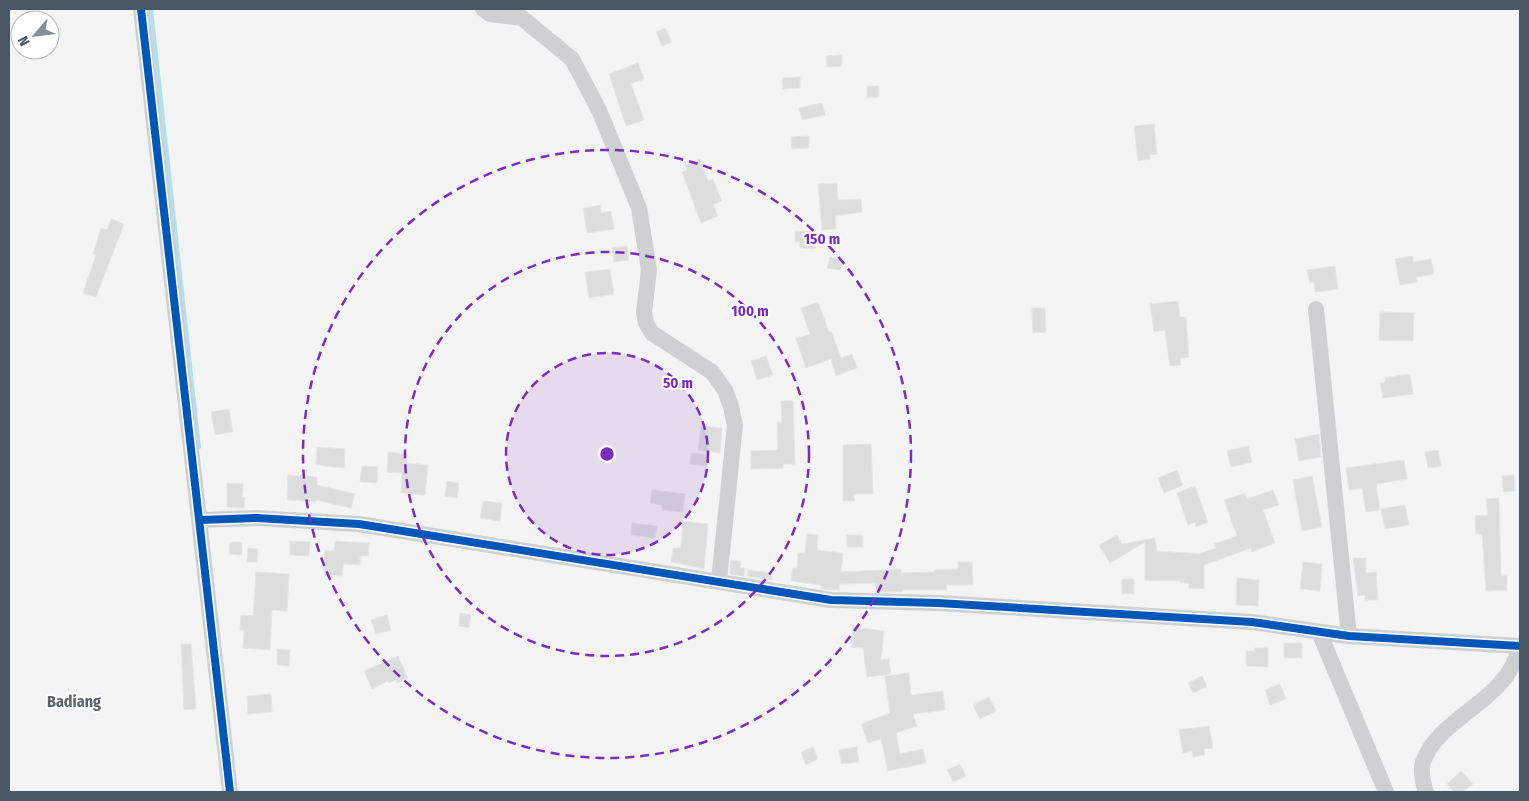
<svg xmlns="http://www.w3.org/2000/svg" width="1529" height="801" font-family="'Fira Sans Condensed',sans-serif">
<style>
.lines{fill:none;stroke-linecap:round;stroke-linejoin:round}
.stream{stroke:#aee2f0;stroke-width:4}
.building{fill:#ddddde;stroke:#e5e6e7}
.minor{stroke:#ced0d2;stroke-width:16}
.cycleway-casing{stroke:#fff;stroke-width:11}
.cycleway{stroke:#0057b8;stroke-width:8}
.ring{fill:none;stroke:#7b2cbf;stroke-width:2.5;stroke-dasharray:9 6}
.labels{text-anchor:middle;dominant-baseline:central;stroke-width:4;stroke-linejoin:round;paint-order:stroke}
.quarter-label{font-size:16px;font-weight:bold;fill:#5f6368;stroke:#fff}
.centre{fill:#7b2cbf;stroke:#fff;stroke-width:2.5}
.ring-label{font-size:15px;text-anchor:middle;font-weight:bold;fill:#7b2cbf;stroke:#fff;stroke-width:4;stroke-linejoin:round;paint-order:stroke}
</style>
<rect width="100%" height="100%" fill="#f4f4f4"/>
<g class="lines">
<!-- stream -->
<path class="stream" d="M151 9 199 447"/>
</g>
<!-- building -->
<g class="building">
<path d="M665 28 672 42 662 46 656 32Z"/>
<path d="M842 55V66L827 67 826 56Z"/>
<path d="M638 63 644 79 631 84 644 120 626 126 609 74Z"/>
<path d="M800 77V88L783 89 782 78Z"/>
<path d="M867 86H879V97L867 98Z"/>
<path d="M822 103 825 115 802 120 799 108Z"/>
<path d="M1154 124 1157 154 1149 155 1150 159 1138 161 1134 126Z"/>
<path d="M809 136V148L792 149 791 137Z"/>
<path d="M700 159 708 181 713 179 722 201 713 204 718 216 701 223 682 172 687 170 685 165Z"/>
<path d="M837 183 838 200 861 199 862 212 835 216 836 229 822 230 818 184Z"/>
<path d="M600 205 601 213 611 211 614 229 587 233 583 208Z"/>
<path d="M111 219 124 224 96 297 83 293 96 255 93 254 101 228 107 230Z"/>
<path d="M795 231 815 232V249L800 248V242H795Z"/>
<path d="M627 246 629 260 614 262 612 248Z"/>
<path d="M1413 256V262L1431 259 1434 274 1416 277 1417 282 1400 285 1395 259Z"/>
<path d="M830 257 842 260 840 270 827 268Z"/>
<path d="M1335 266 1338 289 1315 292 1314 282 1310 283 1307 270Z"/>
<path d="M610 269 614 294 589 298 585 272Z"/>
<path d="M1178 301 1180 317H1186L1189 357 1180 358 1181 365 1170 366 1165 330 1154 332 1150 304Z"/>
<path d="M818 302 829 332 831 331 841 358 852 354 857 368 836 376 831 359 806 368 796 339 810 334 801 308Z"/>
<path d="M1032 308H1045L1046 332 1033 333Z"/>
<path d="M1380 312 1414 313 1413 341 1379 340Z"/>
<path d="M766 356 773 375 757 380 751 361Z"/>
<path d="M1410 374 1413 394 1383 398 1380 383 1385 382V378Z"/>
<path d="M781 401H793L795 464H783V468L751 469V451L778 450 777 422H782Z"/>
<path d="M229 409 233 432 215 435 211 412Z"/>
<path d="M701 426 722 428 720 453 698 450Z"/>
<path d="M1319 434 1321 457 1299 461 1295 439Z"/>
<path d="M871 444 873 494H853L855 501H843V445Z"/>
<path d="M1248 446 1252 462 1231 467 1227 451Z"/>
<path d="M317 447 345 449 344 468 316 465Z"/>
<path d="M1438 450 1441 466 1428 468 1425 452Z"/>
<path d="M388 452 407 454V463L428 465 425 495 401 493 402 473 387 472Z"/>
<path d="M691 453 708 455 707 466 690 464Z"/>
<path d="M1404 460 1407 479 1376 484 1380 510 1366 512 1362 488 1349 490 1346 468Z"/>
<path d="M362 466 378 467 377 483 360 482Z"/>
<path d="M1177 470 1183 485 1164 493 1158 478Z"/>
<path d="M288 475 317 477V485L355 494 351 508 316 500V502L287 500Z"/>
<path d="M1514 475 1515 491 1503 492 1502 476Z"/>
<path d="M1312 476 1322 527 1302 531 1293 480Z"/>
<path d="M447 481 459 483 457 498 445 496Z"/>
<path d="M227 483 243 484 242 497 245 498 244 508 227 507Z"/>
<path d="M1195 486 1208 522 1196 527 1195 522 1188 525 1177 493Z"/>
<path d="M652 490 685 494 683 512 662 510V505L650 503Z"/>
<path d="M1273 490 1279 505 1263 510 1275 543 1252 552 1251 548 1204 565V589L1189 588V583H1180V581L1145 580V542L1110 563 1099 545 1117 535 1122 544 1155 538 1157 551 1200 554 1216 548 1214 544 1237 536 1224 500 1245 493 1247 499Z"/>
<path d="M1499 498 1501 576H1507V590L1486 591 1482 534H1476L1475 516 1488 515 1486 499Z"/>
<path d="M483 501 502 503 500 521 480 518Z"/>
<path d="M1405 505 1409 525 1385 529 1381 509Z"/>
<path d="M683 521 708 524 704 569 671 562 673 548H681Z"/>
<path d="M632 523 657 526 655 538 631 535Z"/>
<path d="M807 534 818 535 817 550 843 553 841 572 901 569V573L934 572V570L958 569V562H972L973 585H946L947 590H902V592L876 591 875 583 839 584V590H832L821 588V585L791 581 793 568H797L798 553H805Z"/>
<rect x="847" y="535" width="16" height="12"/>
<path d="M290 541 310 542 309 556 290 555Z"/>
<path d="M335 541 369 543 368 556H360V565L343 564 342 576 324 575 325 550 334 551Z"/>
<path d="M230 542H242V555L229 554Z"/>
<path d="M248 548 258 549 257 562H247Z"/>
<path d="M1353 558H1366V573L1376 572 1378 600H1365V595L1358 596Z"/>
<path d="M731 560 741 561 740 568H745L744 576 730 574Z"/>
<path d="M1303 562 1322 564 1320 591 1300 589Z"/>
<path d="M748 570 772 573V580L748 576Z"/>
<path d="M256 572 289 574 287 611 272 610 270 650 243 648 244 630H240L241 615 253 616Z"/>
<path d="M1237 578 1259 580 1258 606 1236 605Z"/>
<rect x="1122" y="579" width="12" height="15"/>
<path d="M460 613 471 615 469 628 459 626Z"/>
<path d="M387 615 391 630 376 634 371 620Z"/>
<path d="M853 627 884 631 881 660 889 659 891 674 867 677 863 648 851 647Z"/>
<rect x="1284" y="643" width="18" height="15"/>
<path d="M181 644H191L196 709 184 710Z"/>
<path d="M1254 648H1268V667L1246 666V651H1254Z"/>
<path d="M277 649 290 650 289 666 277 665Z"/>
<path d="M398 656 408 678 397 683 396 680 389 683 388 681 372 689 364 671Z"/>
<path d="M909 673 911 695 943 691 945 710 913 714 917 726 896 733 900 754 923 749 926 763 888 771 881 739 868 743 861 724 890 713 885 676Z"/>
<path d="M1202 676 1207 687 1193 693 1188 683Z"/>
<path d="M1280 684 1286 699 1270 705 1265 690Z"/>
<path d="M271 694 272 712 248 714 247 696Z"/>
<path d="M989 697 996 711 980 719 973 705Z"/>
<path d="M1209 726 1213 748 1204 749 1205 755 1193 757 1192 751 1183 753 1179 730Z"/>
<path d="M813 747 818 759 806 765 801 752Z"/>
<path d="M857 747 859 762 841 764 839 750Z"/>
<path d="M960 764 966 776 953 782 947 770Z"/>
<path d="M1461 771 1473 784 1463 792H1454L1447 784Z"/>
</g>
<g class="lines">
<!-- minor -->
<g class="minor">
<path d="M141 9 230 792"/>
<path d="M483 9 490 14 522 18 572 59 599 110 639 208 649 270 644 312 646 323 652 333 712 372 725 390 731 407 735 425 719 581"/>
<path d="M1316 309 1349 636"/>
<path d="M200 520 257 518 359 524 831 600 938 603 1252 622 1349 636 1520 646"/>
<path d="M1319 632 1386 792"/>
<path d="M1426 792C1423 783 1420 772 1423 762 1440 715 1507 703 1520 646"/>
</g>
<!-- cycleway casing -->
<g class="cycleway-casing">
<g id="cycleway">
<path d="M141 9 230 792"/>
<path d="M200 520 257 518 359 524 831 600 938 603 1252 622 1349 636 1520 646"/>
</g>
</g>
<!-- cycleway -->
<use href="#cycleway" class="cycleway"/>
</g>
<!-- distance rings -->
<circle cx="607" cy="454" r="101" fill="#7b2cbf" fill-opacity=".12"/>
<g class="ring">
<circle cx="607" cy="454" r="101"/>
<circle cx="607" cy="454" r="202"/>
<circle cx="607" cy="454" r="304"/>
</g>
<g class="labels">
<!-- quarter labels -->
<g class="quarter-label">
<text x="74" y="701">Badiang</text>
</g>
</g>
<circle cx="607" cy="454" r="8" class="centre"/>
<g class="ring-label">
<text x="822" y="244">150 m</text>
<text x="750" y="316">100 m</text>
<text x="678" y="388">50 m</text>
</g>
<!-- border -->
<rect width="1529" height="801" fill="none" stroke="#4a5661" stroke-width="20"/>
<!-- north arrow -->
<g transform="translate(35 35) rotate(242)"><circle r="24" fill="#ffffff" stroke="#b7bbc0"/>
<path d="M0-4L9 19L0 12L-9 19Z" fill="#868d94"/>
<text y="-8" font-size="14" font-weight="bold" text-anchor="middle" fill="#4a5661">N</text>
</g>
</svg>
